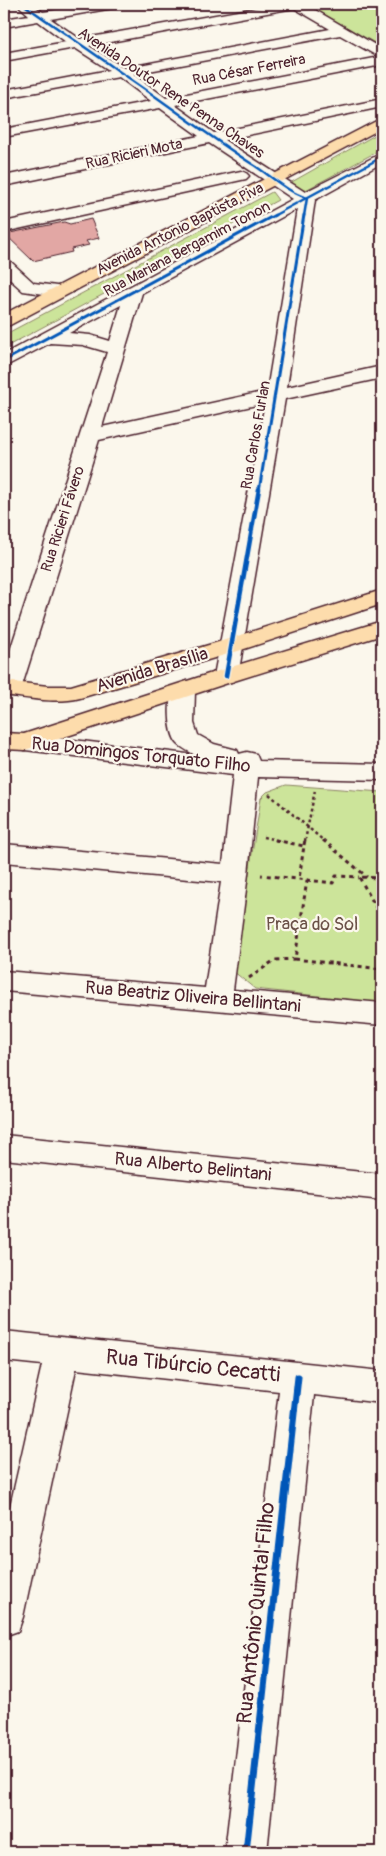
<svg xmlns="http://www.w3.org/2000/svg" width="386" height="1856" font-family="Pangolin,sans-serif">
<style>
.green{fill:#cce49a;stroke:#8b8262}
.building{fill:#e2a7a4;stroke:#4a1f2b}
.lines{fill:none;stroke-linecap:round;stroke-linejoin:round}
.minor-casing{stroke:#4a1f2b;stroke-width:3}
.major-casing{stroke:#4a1f2b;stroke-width:3}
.path-far1{stroke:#4a1f2b;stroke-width:2.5;stroke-dasharray:3 3;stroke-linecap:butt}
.path{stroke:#4a1f2b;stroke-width:3;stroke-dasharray:4 4;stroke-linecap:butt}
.minor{fill:#fbf7ec;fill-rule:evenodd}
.major{fill:#fddcac;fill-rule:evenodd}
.cycleway-far3-casing{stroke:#fbf7ec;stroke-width:4.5}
.cycleway-far2-casing{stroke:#fbf7ec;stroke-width:5}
.cycleway-far1-casing{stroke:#fbf7ec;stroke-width:7}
.cycleway-casing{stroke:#fbf7ec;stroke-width:10}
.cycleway-far3{stroke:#0057b8;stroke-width:2.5}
.cycleway-far2{stroke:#0057b8;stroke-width:3}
.cycleway-far1{stroke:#0057b8;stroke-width:4.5}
.cycleway{stroke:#0057b8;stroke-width:7}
.labels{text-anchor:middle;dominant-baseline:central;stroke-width:4.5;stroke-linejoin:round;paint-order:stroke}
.far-street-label{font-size:15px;fill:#4a1f2b;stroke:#fbf7ec}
.street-label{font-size:18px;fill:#4a1f2b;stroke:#fbf7ec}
.park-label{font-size:18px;fill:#6a5047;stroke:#fbf7ec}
.near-street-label{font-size:21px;fill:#4a1f2b;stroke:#fbf7ec}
</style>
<rect width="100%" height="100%" fill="#fbf7ec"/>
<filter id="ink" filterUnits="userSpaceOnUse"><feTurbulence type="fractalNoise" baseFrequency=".02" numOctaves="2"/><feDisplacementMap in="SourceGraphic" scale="10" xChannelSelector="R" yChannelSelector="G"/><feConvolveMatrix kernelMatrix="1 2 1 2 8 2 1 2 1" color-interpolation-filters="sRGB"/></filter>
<g filter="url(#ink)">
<!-- green -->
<g class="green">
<path d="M306 4H382V47Z"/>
<path d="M382 131V149L302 192 290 183Z"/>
<path d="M272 192 278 200 4 348V335Z"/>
<path d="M286 785 382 792V1003L255 989 233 971 261 798 267 792Z"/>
</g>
<!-- building -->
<path class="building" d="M91 219 99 238 86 241 89 245 71 249 72 252 33 261 5 234 64 222 70 224Z"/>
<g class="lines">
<!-- minor casing -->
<g class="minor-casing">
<g id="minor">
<path d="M17 4H31L43 12 93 4H119L117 7 113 8 51 19 80 39 277 4H305L382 49V65L175 105 214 133 382 99V107L224 140 305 192 382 153V163L315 200 287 387 382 366V378L285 399 238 676 234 681 226 683 218 681 214 676 265 403 99 440 21 689 17 694 9 696 4 695V669L107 352 83 345 50 343 4 367V354L293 199 209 143 4 186V176L199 136 160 108 4 137V129L151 101 119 77 4 98V90L109 70 75 48 4 61V53L66 42 38 21 4 27V19L29 15ZM294 8 330 29 124 68 89 46ZM340 35 379 57 166 98 133 74ZM297 209 267 391 102 427 142 293ZM121 305 110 341 90 335 69 333Z"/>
<path d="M241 171 246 173 249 176 246 179 4 232V222Z"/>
<path d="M4 260 10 261 34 283 64 287 67 291 64 295 58 296 23 291 4 274Z"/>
<path d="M183 684 191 686 195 691 194 723 198 735 214 744 237 750 239 754 247 752 256 754 259 761 382 764V780L258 777 248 874 233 990 382 1003V1025L4 991V971L205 988 221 882 4 862V844L223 864 233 775 25 750 16 747 13 742 16 737 25 734 195 755C190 752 182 748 178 744 168 734 167 697 175 686Z"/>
<path d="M4 1135 382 1174V1200L4 1159Z"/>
<path d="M4 1331 382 1371V1403L314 1395 267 1852H225L279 1391 76 1369 23 1617 18 1631 4 1636V1533L42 1365 4 1361Z"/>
</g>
</g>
<!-- major casing -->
<g class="major-casing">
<g id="major">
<path d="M382 118V128L10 325 4 326V314Z"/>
<path d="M382 590V604L238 651 80 698C56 704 28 698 4 695V681L48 686H71L222 641Z"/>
<path d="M382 621V635L234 681 34 747 25 750 4 749V733L24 734 218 671Z"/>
</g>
</g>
<!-- path-far1 -->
<g class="path-far1">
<path d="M269 794 324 841"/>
<path d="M263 837 281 841"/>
<path d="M305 841 315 790"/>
</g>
<!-- path -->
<g class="path">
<path d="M275 840 304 846 299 879"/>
<path d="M323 840 367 877"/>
<path d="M304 845 305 840"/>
<path d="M382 878 359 877 382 918"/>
<path d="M307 880 333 883 336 876 359 877"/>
<path d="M295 959 382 969"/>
<path d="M249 978 275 960 295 959 307 880 261 875"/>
</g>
<!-- minor -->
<use href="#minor" class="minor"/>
<!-- major -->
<use href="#major" class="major"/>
<!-- cycleway-far3 casing -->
<g class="cycleway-far3-casing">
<g id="cycleway-far3">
<path d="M23 4C55 27 88 49 120 72 165 102 207 135 252 164 270 175 287 192 307 198L304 216"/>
<path d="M273 216 382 157"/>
</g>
</g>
<!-- cycleway-far2 casing -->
<g class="cycleway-far2-casing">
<g id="cycleway-far2">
<path d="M4 361 275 215"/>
<path d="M259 491 304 215"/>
</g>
</g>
<!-- cycleway-far1 casing -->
<g class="cycleway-far1-casing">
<path id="cycleway-far1" d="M226 676 259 489"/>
</g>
<!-- cycleway casing -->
<g class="cycleway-casing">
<path id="cycleway" d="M246 1852 298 1377"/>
</g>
<!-- cycleway-far3 -->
<use href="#cycleway-far3" class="cycleway-far3"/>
<!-- cycleway-far2 -->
<use href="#cycleway-far2" class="cycleway-far2"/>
<!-- cycleway-far1 -->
<use href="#cycleway-far1" class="cycleway-far1"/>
<!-- cycleway -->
<use href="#cycleway" class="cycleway"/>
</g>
</g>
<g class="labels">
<!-- far-street labels -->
<g class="far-street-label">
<text transform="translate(249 70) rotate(-11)">Rua César Ferreira</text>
<text transform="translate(171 93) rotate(34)">Avenida Doutor Rene Penna Chaves</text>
<text transform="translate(134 154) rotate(-12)">Rua Ricieri Mota</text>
<text transform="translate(180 229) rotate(-27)">Avenida Antonio Baptista Piva</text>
<text transform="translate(187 249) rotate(-28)">Rua Mariana Bergamim Tonon</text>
<text transform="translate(256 435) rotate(-80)">Rua Carlos Furlan</text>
<text transform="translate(63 519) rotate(-72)">Rua Ricieri Fávero</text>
</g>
<!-- street labels -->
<g class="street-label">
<text transform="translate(152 670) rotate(-17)">Avenida Brasília</text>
<text transform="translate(141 755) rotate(6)">Rua Domingos Torquato Filho</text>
<text transform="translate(193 997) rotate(5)">Rua Beatriz Oliveira Bellintani</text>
<text transform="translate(193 1167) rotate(6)">Rua Alberto Belintani</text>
</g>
<!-- park labels -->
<g class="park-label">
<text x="312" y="924">Praça do Sol</text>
</g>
<!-- near-street labels -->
<g class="near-street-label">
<text transform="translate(193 1366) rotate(6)">Rua Tibúrcio Cecatti</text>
<text transform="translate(256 1613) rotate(-84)">Rua Antônio Quintal Filho</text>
</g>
</g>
<!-- margin -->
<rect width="386" height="1856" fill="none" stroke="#fbf7ec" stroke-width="20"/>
<rect x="10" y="10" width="366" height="1836" fill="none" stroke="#4a1f2b" stroke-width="2" filter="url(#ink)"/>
</svg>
